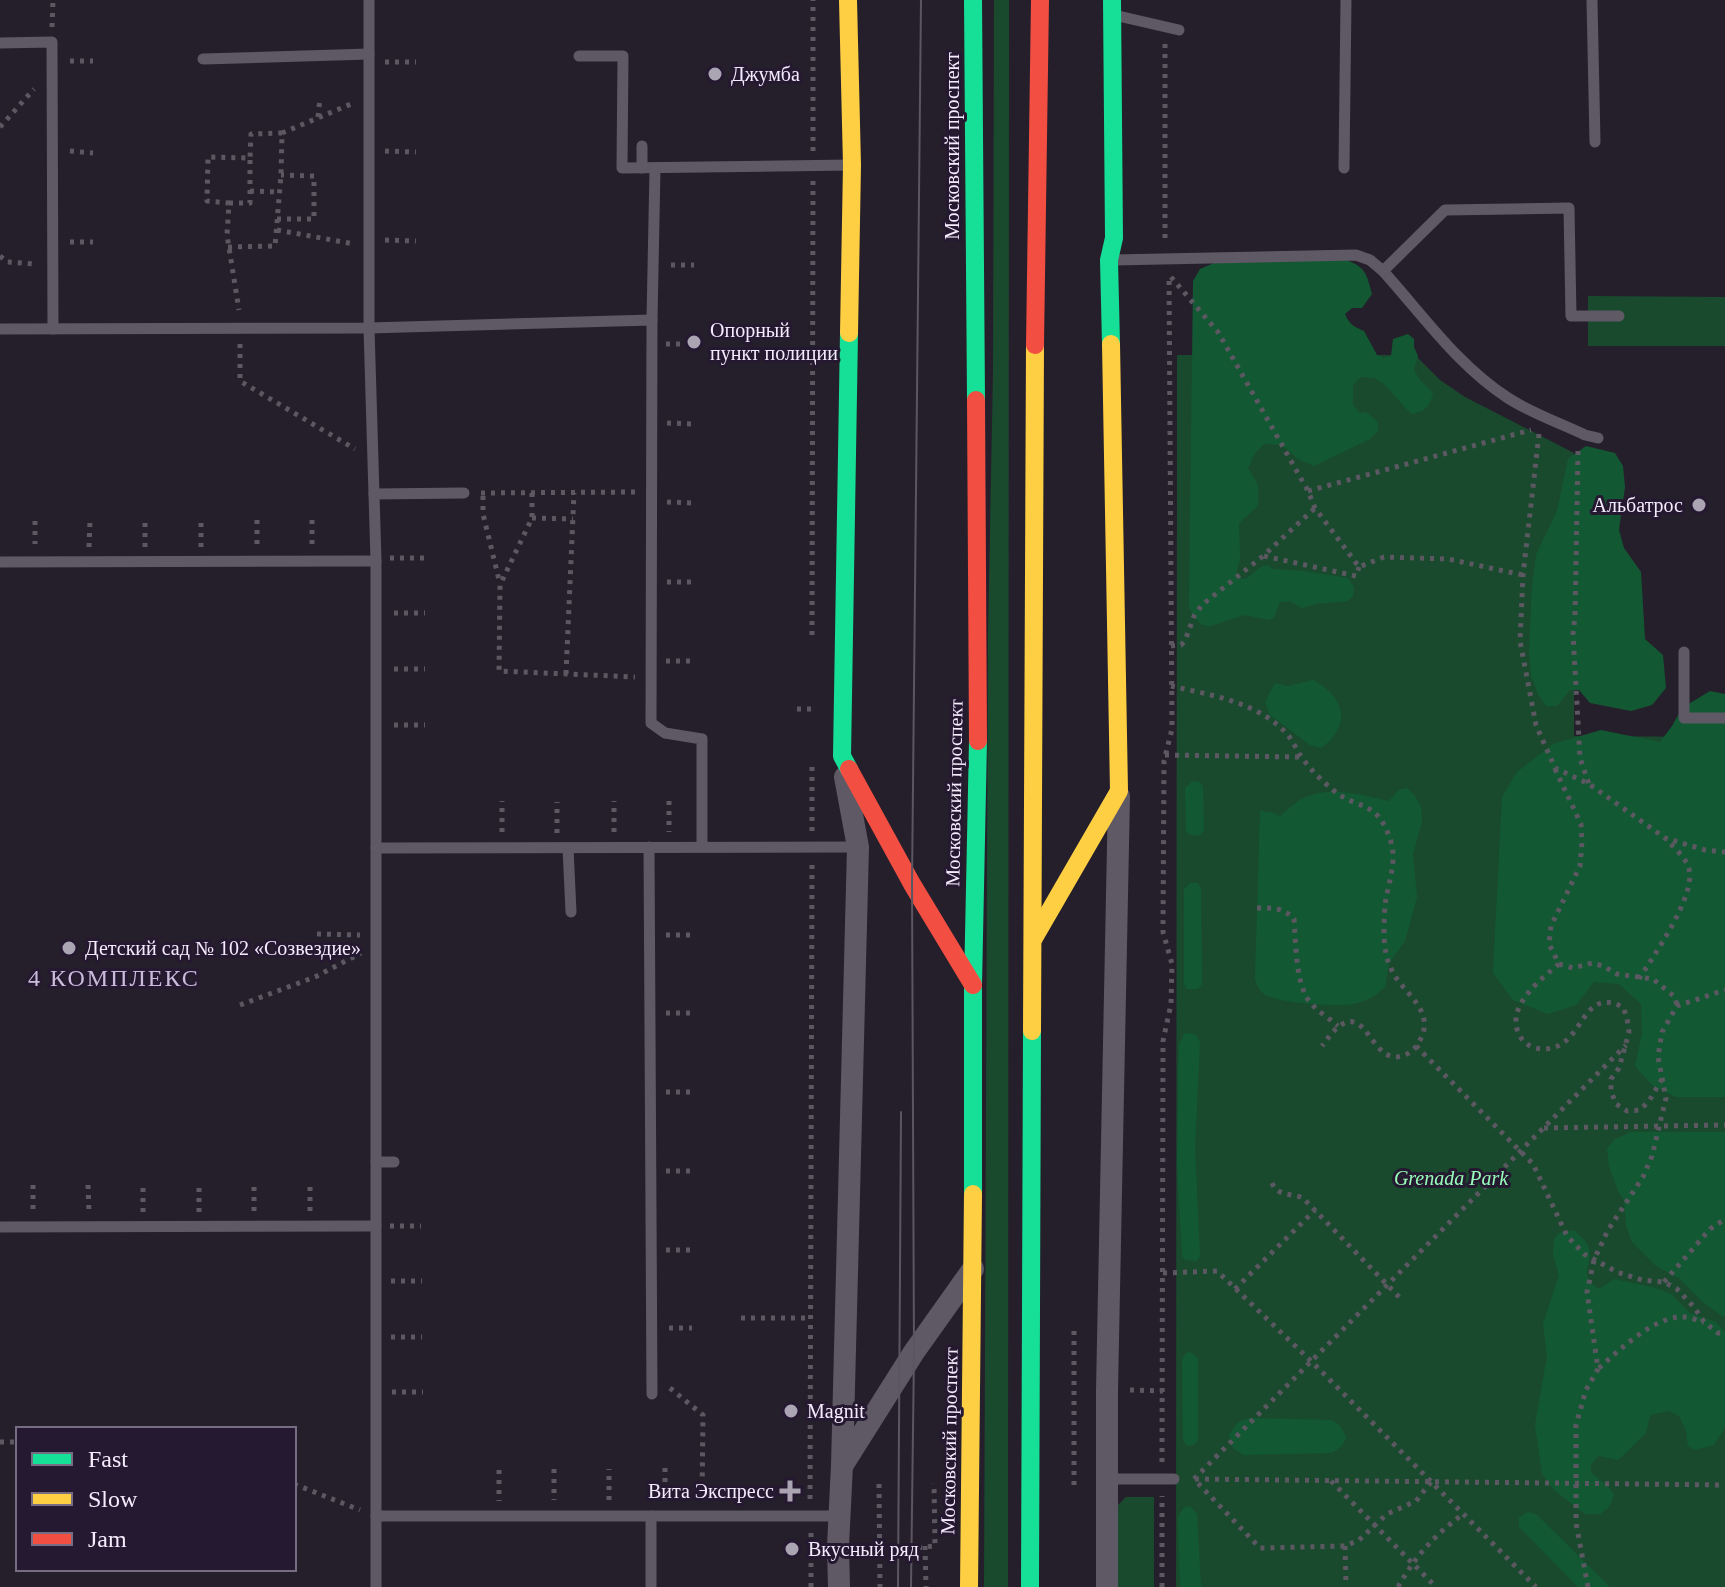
<svg xmlns="http://www.w3.org/2000/svg" width="1725" height="1587" font-family="'Times New Roman',serif">
<style>
.green{fill:#194a2e}
.forest{fill:#125933}
.lines{fill:none;stroke-linecap:round;stroke-linejoin:round}
.path{stroke:#5c5862;stroke-width:5;stroke-dasharray:4 6;stroke-linecap:butt}
.lane{stroke:#5e5964;stroke-width:11}
.street{stroke:#5e5964;stroke-width:22}
.fast{stroke:#16e098;stroke-width:18}
.slow{stroke:#ffcf43;stroke-width:18}
.jam{stroke:#f24e42;stroke-width:18}
.tram{stroke:#5b5661;stroke-width:2}
.poi-dot{fill:#aba4b3;stroke:#251931;stroke-width:3}
.labels{text-anchor:middle;dominant-baseline:central;stroke-width:6;stroke-linejoin:round;paint-order:stroke}
.poi-label{font-size:20px;fill:#f3ecfc;stroke:#251931;text-anchor:start}
.street-label{font-size:20px;fill:#f3ecfc;stroke:#251931}
.park-label{font-size:20px;font-style:italic;fill:#98fdb8;stroke:#251931}
.quarter-label{font-size:24px;letter-spacing:2px;fill:#cabbdb;stroke:#251931}
</style>
<rect width="100%" height="100%" fill="#251f2b"/>
<!-- green -->
<g class="green">
<path d="M994 0H1009L1008 1587H984L988 634 993 372Z"/>
<path d="M1588 296 1725 297V346H1588Z"/>
<path d="M1177 355H1415L1440 380 1465 397 1574 453V736L1725 737V1587H1176Z"/>
<path d="M1126 1497H1154V1587H1114V1509Z"/>
</g>
<!-- forest -->
<g class="forest">
<path d="M1346 260C1366 267 1367 275 1372 294L1362 308H1352L1345 314C1349 324 1354 327 1364 331L1377 355 1384 358 1391 356 1393 339 1408 334 1414 339V347L1418 356 1414 370 1420 380 1433 393C1430 406 1425 412 1411 414L1384 384 1374 378 1361 377 1353 385V405L1360 413 1366 412 1378 422V431L1370 439 1314 466 1298 459 1282 445 1264 444 1255 453 1248 468 1258 485V506L1239 523 1240 560 1237 569V575L1243 579C1253 577 1256 567 1267 565L1273 569 1304 571 1348 578 1354 587 1353 597 1347 601 1316 604 1302 608 1290 601 1280 602 1274 617 1269 620 1244 615 1211 626 1202 625 1192 614 1189 607 1193 281 1200 269 1214 263Z"/>
<path d="M1586 446 1615 453 1623 466 1625 487 1619 530 1624 548 1641 572 1645 639 1663 655 1666 688 1652 705 1631 711 1590 703 1579 690H1570L1557 706H1546L1538 694 1531 676 1529 651 1532 585 1536 555 1557 511 1568 459Z"/>
<path d="M1313 680C1344 696 1353 725 1321 748L1310 745 1270 715 1265 702 1275 683 1288 686Z"/>
<path d="M1710 691 1725 694V1097H1676L1653 1086 1635 1066 1642 1034 1641 1004 1619 984 1594 982 1576 1005 1548 1014 1513 1000 1493 973 1502 797 1517 772 1553 744 1601 730 1660 742 1672 726 1682 708Z"/>
<path d="M1193 781 1199 782 1203 786 1204 830 1200 835 1195 836 1189 834 1186 830 1185 788Z"/>
<path d="M1407 788 1415 796 1421 807 1422 822 1413 854 1417 897 1405 941 1389 963 1385 987C1375 996 1366 1002 1352 1004 1336 1007 1280 1003 1266 995 1260 992 1258 986 1255 980L1260 811 1271 812 1280 816C1287 811 1293 804 1300 800 1327 784 1362 795 1389 801L1399 790Z"/>
<path d="M1191 883H1197L1201 888 1202 984 1198 989H1187L1184 984V889Z"/>
<path d="M1191 1033 1197 1036 1200 1042 1195 1148 1200 1256 1197 1261 1185 1260 1182 1256 1177 1163 1179 1045 1184 1034Z"/>
<path d="M1630 1132H1725V1316L1723 1317 1703 1302 1680 1279 1656 1266 1632 1242 1626 1225 1624 1200 1618 1191 1609 1166 1607 1149 1614 1140Z"/>
<path d="M1574 1230C1579 1235 1585 1239 1588 1246 1595 1264 1575 1274 1599 1289L1614 1279 1656 1288 1671 1294 1690 1313 1716 1322 1725 1332V1427L1714 1445 1695 1450 1688 1446 1686 1431 1679 1416 1669 1411 1650 1415 1646 1433 1618 1460 1598 1456 1591 1465V1473L1608 1486 1614 1495 1609 1507 1600 1514H1585L1554 1490 1542 1474 1535 1425 1547 1356 1543 1324 1559 1275 1553 1255 1554 1239 1559 1233Z"/>
<path d="M1188 1352 1194 1354 1198 1359V1440L1195 1444 1189 1446 1185 1444 1183 1438 1182 1361 1184 1355Z"/>
<path d="M1249 1418 1332 1420 1341 1427 1346 1437 1342 1446 1332 1453 1243 1455 1233 1448 1229 1435 1238 1422Z"/>
<path d="M1186 1506 1192 1508 1197 1514 1201 1587H1180L1178 1517 1182 1510Z"/>
<path d="M1527 1512 1536 1514 1610 1587H1578L1519 1527V1518Z"/>
</g>
<g class="lines">
<!-- path -->
<g class="path">
<path d="M52 27 53 0"/>
<path d="M1165 44V242"/>
<path d="M70 61H93"/>
<path d="M385 62H416"/>
<path d="M318 117 320 98"/>
<path d="M0 127 34 89"/>
<path d="M282 133 351 104"/>
<path d="M70 151 93 153"/>
<path d="M385 151 416 152"/>
<path d="M813 151V0"/>
<path d="M250 191 280 192"/>
<path d="M229 203H250V158"/>
<path d="M277 219H314V176L281 175"/>
<path d="M277 230 354 244"/>
<path d="M385 240 416 241"/>
<path d="M70 242H93"/>
<path d="M228 247 275 246 281 175 282 133 251 134 250 158 208 157 207 201 229 203 227 235 239 310"/>
<path d="M0 256 7 262 37 264"/>
<path d="M671 265H694"/>
<path d="M1171 277 1218 332 1308 491 1315 508 1359 567 1384 557 1448 559 1523 575"/>
<path d="M240 344V381L355 449"/>
<path d="M666 344H693"/>
<path d="M667 423 694 424"/>
<path d="M1539 434 1523 575 1520 641 1536 725 1555 768 1589 784 1665 838 1705 850 1725 852"/>
<path d="M1578 451 1575 616 1573 634 1580 758 1589 784"/>
<path d="M1308 491 1531 430"/>
<path d="M481 493 635 492"/>
<path d="M532 493V518L500 585 499 671 635 677"/>
<path d="M483 496V514L500 584"/>
<path d="M667 502 694 503"/>
<path d="M532 518 573 519"/>
<path d="M257 520V547"/>
<path d="M312 520V547"/>
<path d="M35 521V544"/>
<path d="M89 547 90 520"/>
<path d="M145 547V520"/>
<path d="M201 547V520"/>
<path d="M1264 556 1356 576 1359 567"/>
<path d="M390 558H425"/>
<path d="M667 582H694"/>
<path d="M394 613H425"/>
<path d="M812 635 813 181"/>
<path d="M1171 646 1181 645 1185 641 1194 616 1202 605 1263 556 1315 508"/>
<path d="M666 661H693"/>
<path d="M394 669H425"/>
<path d="M566 674 574 493"/>
<path d="M1171 686C1211 695 1258 702 1287 734 1292 740 1296 748 1300 755 1309 768 1321 780 1333 790 1358 811 1376 798 1390 839 1398 860 1388 883 1385 905 1384 919 1383 939 1386 953 1387 960 1391 970 1395 976 1407 995 1434 1012 1421 1038 1418 1046 1412 1052 1405 1055 1371 1069 1368 1001 1337 1028 1331 1033 1327 1040 1322 1046"/>
<path d="M797 709H812"/>
<path d="M394 725H425"/>
<path d="M1165 755 1300 757"/>
<path d="M1555 769 1581 824 1582 842 1580 866 1551 926 1549 944 1559 964 1573 968 1592 963 1603 966 1617 974 1653 979 1675 997 1677 1006"/>
<path d="M669 801V832"/>
<path d="M812 831V761"/>
<path d="M502 832V801"/>
<path d="M614 832V801"/>
<path d="M557 833V802"/>
<path d="M1257 908C1272 908 1283 907 1294 919 1296 942 1295 981 1309 1001 1317 1011 1329 1018 1338 1026"/>
<path d="M317 934 360 935"/>
<path d="M666 935H693"/>
<path d="M1559 964C1541 979 1505 1007 1519 1034 1523 1044 1533 1049 1544 1049 1586 1048 1579 985 1623 1007L1627 1018 1629 1032 1619 1068 1611 1079V1091L1616 1104 1627 1111 1640 1110 1649 1101 1662 1079"/>
<path d="M1639 979C1654 955 1696 896 1689 869 1686 857 1674 848 1666 839"/>
<path d="M240 1005 315 977 361 953"/>
<path d="M666 1013H693"/>
<path d="M1416 1046 1533 1164 1567 1236 1584 1254 1617 1272 1642 1280 1664 1282 1677 1289 1694 1307 1704 1322 1718 1333H1725"/>
<path d="M666 1092H693"/>
<path d="M1544 1128 1725 1125"/>
<path d="M666 1171H693"/>
<path d="M1272 1183C1278 1197 1292 1193 1303 1198L1402 1300"/>
<path d="M33 1185V1212"/>
<path d="M88 1185 89 1212"/>
<path d="M254 1211V1184"/>
<path d="M310 1211V1184"/>
<path d="M143 1212V1185"/>
<path d="M199 1212V1185"/>
<path d="M390 1226H421"/>
<path d="M666 1250H693"/>
<path d="M1163 1273 1217 1271 1311 1361 1536 1587"/>
<path d="M391 1281H422"/>
<path d="M1664 1282 1710 1229 1725 1219"/>
<path d="M1235 1289 1315 1210"/>
<path d="M741 1318H811"/>
<path d="M669 1328H692"/>
<path d="M391 1337H422"/>
<path d="M1599 1368C1619 1350 1652 1319 1679 1317 1687 1316 1696 1320 1704 1322"/>
<path d="M670 1388 703 1415 702 1499"/>
<path d="M1130 1390 1163 1391"/>
<path d="M392 1392H423"/>
<path d="M0 1442H18"/>
<path d="M1162 1462 1163 1041 1171 1004 1172 964 1163 932 1164 761 1172 729 1169 275"/>
<path d="M665 1468V1499"/>
<path d="M554 1469V1500"/>
<path d="M499 1470V1501"/>
<path d="M1195 1479 1725 1485"/>
<path d="M1331 1481 1436 1587"/>
<path d="M1431 1482 1416 1501 1387 1514 1359 1540 1345 1546 1260 1548 1194 1479 1626 1045"/>
<path d="M294 1484 360 1510"/>
<path d="M879 1484 880 1587"/>
<path d="M1074 1485V1327"/>
<path d="M810 1499 812 865"/>
<path d="M609 1500V1469"/>
<path d="M811 1533V1587"/>
<path d="M858 1546 912 1548 935 1546 934 1483"/>
<path d="M925 1546 926 1587"/>
<path d="M1345 1546 1346 1585"/>
<path d="M1162 1587V1496"/>
<path d="M1398 1587C1416 1555 1434 1536 1463 1514"/>
<path d="M1588 1587 1576 1523V1425L1586 1390 1598 1369 1587 1292 1594 1260 1608 1230 1643 1177 1652 1156 1666 1098 1658 1057 1662 1032 1677 1006 1725 990"/>
</g>
<!-- lane -->
<g class="lane">
<path d="M369 0V328L376 561V1587"/>
<path d="M1592 0 1595 142"/>
<path d="M1114 15 1179 30"/>
<path d="M0 43 52 42 53 329"/>
<path d="M579 56H623L622 168 851 165"/>
<path d="M203 59 369 54"/>
<path d="M642 146V168"/>
<path d="M1344 168 1346 0"/>
<path d="M1113 260 1356 255 1370 260 1383 271C1422 314 1458 366 1508 398 1531 413 1560 423 1585 435L1598 438"/>
<path d="M1383 271 1445 210 1569 208 1571 316H1619"/>
<path d="M652 320 655 168"/>
<path d="M0 329 369 328 652 320 651 723 665 733 702 739V847"/>
<path d="M374 494 464 493"/>
<path d="M0 562 376 561"/>
<path d="M1684 652V718H1725"/>
<path d="M649 847 652 1394"/>
<path d="M376 848 858 847"/>
<path d="M568 848 571 912"/>
<path d="M376 1162H394"/>
<path d="M0 1227 376 1226"/>
<path d="M1107 1479H1174"/>
<path d="M376 1516H840"/>
<path d="M651 1587V1516"/>
</g>
<!-- street -->
<g class="street">
<path d="M844 1463 914 1352 973 1269"/>
<path d="M839 1587 838 1546 842 1465 858 847 845 777"/>
<path d="M1107 1587V1390L1119 796"/>
</g>
<!-- fast -->
<g class="fast">
<path d="M973 0 976 400"/>
<path d="M849 333 842 756 849 769"/>
<path d="M1111 344 1109 260 1114 238 1112 0"/>
<path d="M973 1194V985L978 741"/>
<path d="M1030 1587 1032 1031"/>
</g>
<!-- slow -->
<g class="slow">
<path d="M848 0 852 165 849 333"/>
<path d="M1034 938 1119 791 1111 344"/>
<path d="M1032 1031 1035 345"/>
<path d="M969 1587 973 1194"/>
</g>
<!-- jam -->
<g class="jam">
<path d="M1035 345 1040 0"/>
<path d="M976 400 978 741"/>
<path d="M849 769 912 884 973 985"/>
</g>
<!-- tram -->
<g class="tram">
<path d="M898 1587 901 1112"/>
<path d="M911 1587 914 1352 912 884 921 0"/>
</g>
</g>
<!-- markers -->
<g class="poi-dot">
<circle cx="715" cy="74" r="8"/>
<circle cx="694" cy="342" r="8"/>
<circle cx="1699" cy="505" r="8"/>
<circle cx="69" cy="948" r="8"/>
<circle cx="791" cy="1411" r="8"/>
<path d="M786 1479h8v8h8v8h-8v8h-8v-8h-8v-8h8z"/>
<circle cx="792" cy="1549" r="8"/>
</g>
<g class="labels">
<!-- poi labels -->
<g class="poi-label">
<text x="731" y="74">Джумба</text>
<text x="710" y="330">Опорный<tspan x="710" dy="23">пункт полиции</tspan></text>
<text x="1683" y="505" text-anchor="end">Альбатрос</text>
<text x="85" y="948">Детский сад № 102 «Созвездие»</text>
<text x="807" y="1411">Magnit</text>
<text x="774" y="1491" text-anchor="end">Вита Экспресс</text>
<text x="808" y="1549">Вкусный ряд</text>
</g>
<!-- street labels -->
<g class="street-label">
<text transform="translate(952 146) rotate(-90)">Московский проспект</text>
<text transform="translate(954 793) rotate(-89)">Московский проспект</text>
<text transform="translate(949 1441) rotate(-89)">Московский проспект</text>
</g>
<!-- park labels -->
<g class="park-label">
<text x="1451" y="1178">Grenada Park</text>
</g>
<!-- quarter labels -->
<g class="quarter-label">
<text x="114" y="978">4 КОМПЛЕКС</text>
</g>
</g>
<!-- legend -->
<rect x="16" y="1427" width="280" height="144" fill="#251931" stroke="#776d82" stroke-width="2"/>
<rect x="32" y="1453" width="40" height="12" fill="#16e098" stroke="#776d82" stroke-width="2"/>
<text x="88" y="1467" font-size="24" fill="#f3ecfc">Fast</text>
<rect x="32" y="1493" width="40" height="12" fill="#ffcf43" stroke="#776d82" stroke-width="2"/>
<text x="88" y="1507" font-size="24" fill="#f3ecfc">Slow</text>
<rect x="32" y="1533" width="40" height="12" fill="#f24e42" stroke="#776d82" stroke-width="2"/>
<text x="88" y="1547" font-size="24" fill="#f3ecfc">Jam</text>
</svg>
